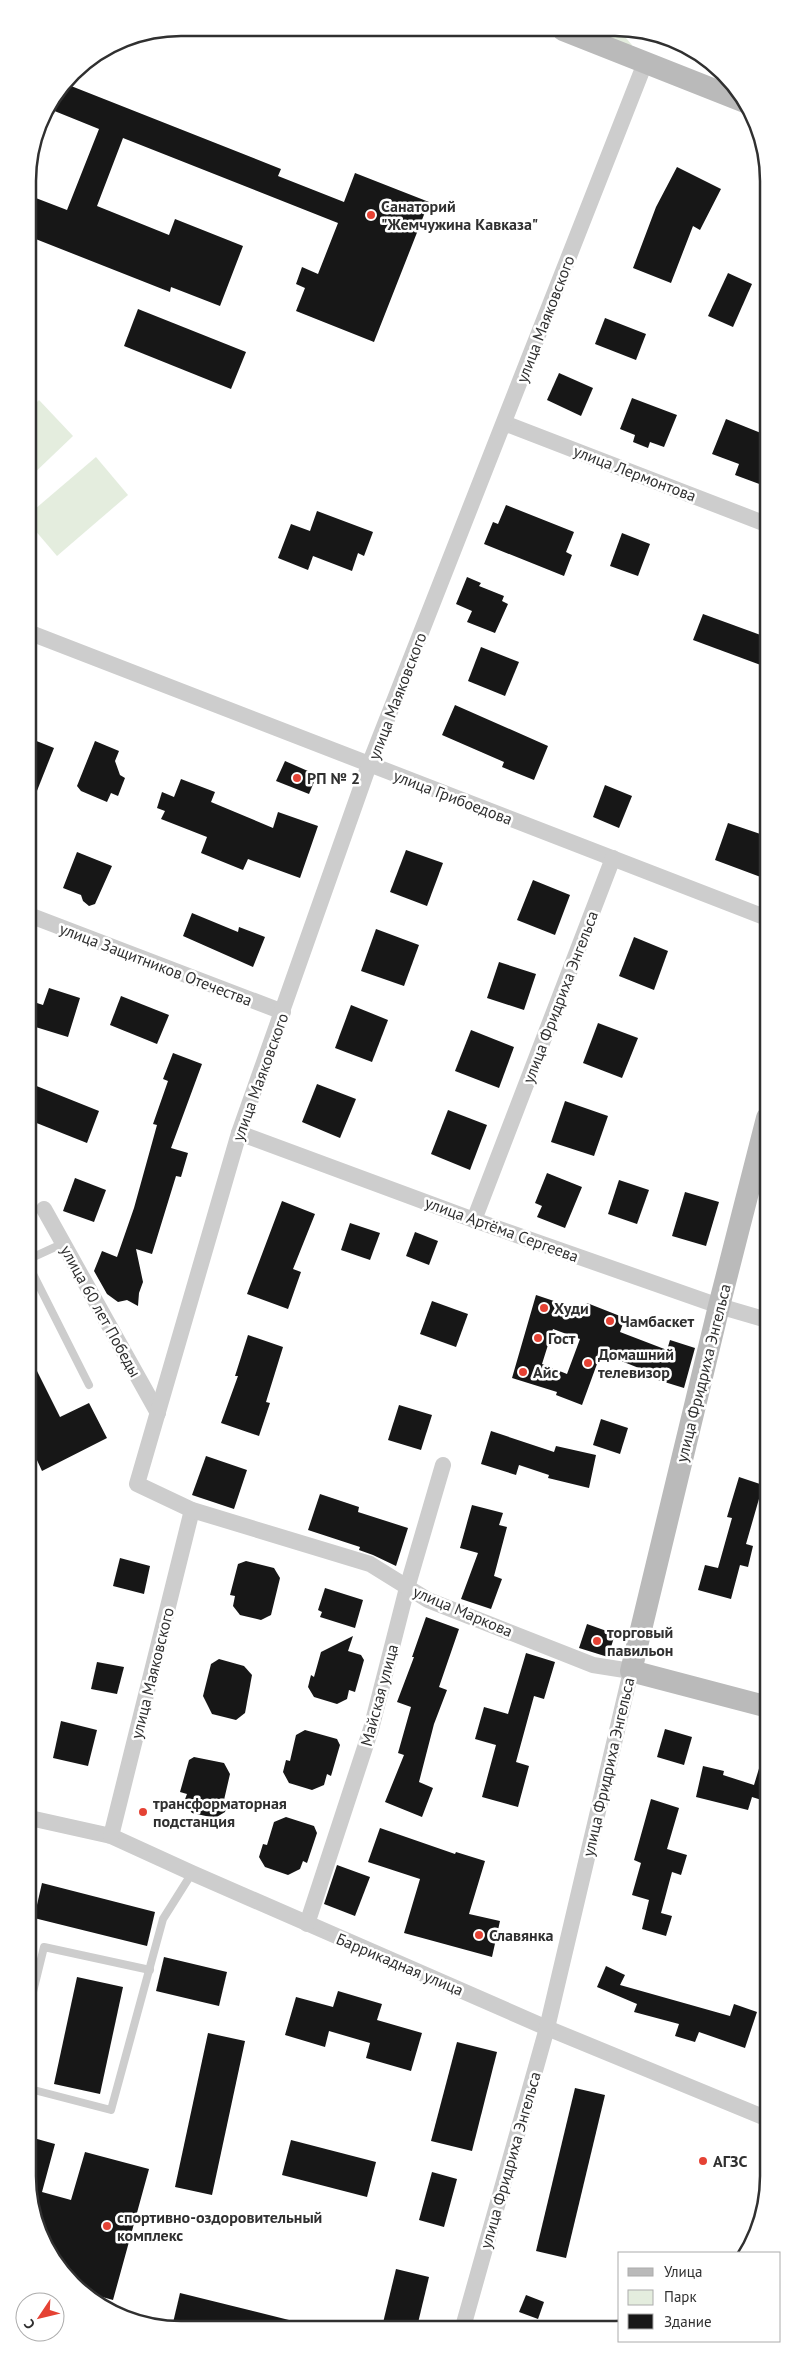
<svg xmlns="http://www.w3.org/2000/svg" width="796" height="2357" font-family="'PT Sans',sans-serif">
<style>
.green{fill:#e4edde}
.building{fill:#171717;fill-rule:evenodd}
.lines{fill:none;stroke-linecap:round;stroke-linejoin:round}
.lane{stroke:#cdcdcd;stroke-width:8}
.street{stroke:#cdcdcd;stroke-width:16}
.secondary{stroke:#bababa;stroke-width:22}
.poi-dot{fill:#e54234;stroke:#fff;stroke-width:2}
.labels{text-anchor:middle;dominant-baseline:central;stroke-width:5;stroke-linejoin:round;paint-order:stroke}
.poi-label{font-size:16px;font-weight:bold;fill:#303030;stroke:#fff;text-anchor:start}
.street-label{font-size:16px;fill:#303030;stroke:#fff}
.rim{fill:none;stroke:#303030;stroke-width:2.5}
</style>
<rect width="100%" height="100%" fill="#fff"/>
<!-- green -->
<g class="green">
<path d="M584 30H619L632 45 629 49Z"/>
<path d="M39 400 73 436 28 479V411Z"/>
<path d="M96 457 128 495 57 556 28 522V515Z"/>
</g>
<!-- building -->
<g class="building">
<path d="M66 84 281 169 278 176 344 202 355 173 429 202 374 342 296 311 305 288 296 284 302 267 318 274 338 223 123 138 97 206 169 235 175 219 243 246 220 306 171 287 170 292 28 236V195L67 210 99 129 47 108Z"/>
<path d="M677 167 721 189 700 230 693 226 671 283 633 268 656 207Z"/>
<path d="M728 273 752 284 733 327 708 316Z"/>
<path d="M138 309 246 352 231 389 124 346Z"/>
<path d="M605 318 646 334 636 360 595 344Z"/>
<path d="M559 373 593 388 581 416 547 400Z"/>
<path d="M632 398 677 415 664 447 650 442 648 448 633 442 635 435 620 429Z"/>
<path d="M726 419 766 435V453L761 464 766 466V474L762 485 735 475 739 464 712 454Z"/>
<path d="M506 505 574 532 566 552 572 555 564 576 484 544 493 522 498 524Z"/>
<path d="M317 511 373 532 364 556 358 553 352 571 313 556 308 570 278 558 291 524 310 531Z"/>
<path d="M622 533 650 544 638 576 610 566Z"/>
<path d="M467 577 481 583 479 586 504 596 502 601 508 604 495 633 467 622 472 611 456 604Z"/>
<path d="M703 614 766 637V667L693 640Z"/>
<path d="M481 647 519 662 505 696 468 681Z"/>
<path d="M455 705 548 746 534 780 502 767 504 762 442 735Z"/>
<path d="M29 738 54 748 29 811Z"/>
<path d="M95 741 119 751 115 761 120 775 125 778 118 796 111 793 107 802 81 791 77 786Z"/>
<path d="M285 761 317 775 309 794 276 781Z"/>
<path d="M181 779 215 792 211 802 273 828 278 812 318 826 300 878 248 859 243 870 201 853 207 837 161 819 165 811 157 808 162 792 174 797Z"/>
<path d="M605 785 632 796 619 828 593 817Z"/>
<path d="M728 823 766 836V879L715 860Z"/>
<path d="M406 850 443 863 427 906 390 892Z"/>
<path d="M77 852 112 866 95 904 89 906 83 901 81 895 63 888Z"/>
<path d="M533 880 570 895 555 935 517 920Z"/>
<path d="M192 913 238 932 239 927 265 937 253 967 183 936Z"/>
<path d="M376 929 419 945 404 986 361 971Z"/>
<path d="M634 937 668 951 654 990 619 976Z"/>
<path d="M499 962 536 974 524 1010 487 998Z"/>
<path d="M49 988 80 998 68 1037 29 1025 34 1002 43 1005Z"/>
<path d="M121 996 169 1015 157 1044 110 1025Z"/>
<path d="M351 1005 388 1020 372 1062 335 1048Z"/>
<path d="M598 1023 638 1038 622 1078 583 1063Z"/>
<path d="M471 1030 514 1047 499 1088 455 1071Z"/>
<path d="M173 1053 202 1064 171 1148 188 1153 181 1177 176 1176 152 1254 136 1249 143 1282 139 1293 138 1306 127 1300 118 1302 107 1294 94 1271 102 1251 117 1257 134 1208 157 1125 153 1124 168 1081 163 1079Z"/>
<path d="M29 1083 99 1111 87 1143 29 1120Z"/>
<path d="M317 1084 356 1099 340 1138 302 1122Z"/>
<path d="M565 1101 608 1116 594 1156 551 1142Z"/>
<path d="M448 1110 487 1125 470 1170 431 1154Z"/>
<path d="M547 1173 582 1187 565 1228 537 1217 542 1206 535 1203Z"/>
<path d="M75 1178 106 1190 94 1222 63 1211Z"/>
<path d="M619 1180 649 1190 637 1224 608 1214Z"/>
<path d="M685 1192 719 1202 706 1246 672 1236Z"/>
<path d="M282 1201 315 1214 293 1269 301 1272 288 1309 247 1294Z"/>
<path d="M350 1223 380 1233 370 1260 341 1250Z"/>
<path d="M415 1232 438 1241 429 1265 406 1256Z"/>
<path d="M536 1295 584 1311 587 1303 625 1318 620 1332 667 1350 670 1340 695 1348 684 1388 658 1380 659 1376 601 1353 582 1405 556 1395 557 1392 512 1378ZM553 1329 580 1339 567 1374 542 1364Z"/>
<path d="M432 1301 468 1314 456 1347 420 1334Z"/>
<path d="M248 1335 283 1347 266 1402 270 1403 259 1436 221 1423 238 1376H235Z"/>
<path d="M29 1355 60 1417 89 1403 107 1438 42 1471 30 1445Z"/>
<path d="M399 1405 432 1415 421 1450 388 1440Z"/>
<path d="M601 1419 628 1428 620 1454 593 1445Z"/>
<path d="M491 1431 554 1452 556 1446 596 1455 589 1488 548 1478 549 1475 519 1465 516 1475 481 1464Z"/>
<path d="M206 1456 247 1470 234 1509 192 1495Z"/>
<path d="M739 1477 763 1485 746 1544 753 1546 748 1567 740 1565 731 1599 698 1590 705 1565 718 1568 732 1518 727 1517Z"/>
<path d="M320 1494 359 1507 358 1512 408 1528 396 1566 373 1555 359 1550 360 1547 308 1530Z"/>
<path d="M472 1505 503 1513 499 1525 507 1527 494 1576 502 1579 491 1609 461 1599 478 1553 460 1548Z"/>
<path d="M120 1558 150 1566 144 1594 113 1586Z"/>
<path d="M246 1561 274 1568 280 1578 271 1615 261 1620 240 1615 233 1606 235 1596 230 1595 238 1564Z"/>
<path d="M325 1588 363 1600 355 1628 320 1617 322 1612 318 1610Z"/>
<path d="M426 1617 459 1629 439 1687 447 1690 434 1724 419 1782 433 1788 422 1817 385 1802 404 1755 398 1753 411 1707 397 1702 414 1657H412Z"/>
<path d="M587 1624 615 1634 608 1657 579 1648Z"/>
<path d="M353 1636 348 1651 361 1655 364 1660 355 1692 349 1690 347 1699 337 1704 314 1697 308 1687 311 1675 314 1677 321 1652Z"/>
<path d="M526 1653 555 1662 544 1699 534 1696 516 1762 529 1766 518 1807 482 1797 496 1745 475 1739 484 1707 508 1714Z"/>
<path d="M219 1659 244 1666 252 1675 245 1713 236 1720 212 1714 203 1696 211 1664Z"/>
<path d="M97 1662 124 1667 117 1694 91 1689Z"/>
<path d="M61 1721 97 1730 88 1766 53 1758Z"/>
<path d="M665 1729 692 1737 684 1765 657 1757Z"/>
<path d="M305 1730 337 1739 340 1745 331 1776 327 1774 324 1785 312 1790 289 1783 283 1772 286 1760 290 1761 296 1735Z"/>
<path d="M764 1752H768V1802L752 1797 748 1810 696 1797 703 1766 724 1771 723 1775 754 1785Z"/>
<path d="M194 1757 224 1763 230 1774 224 1800 228 1801 225 1812 215 1818 192 1813 184 1802 187 1794 180 1792 189 1760Z"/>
<path d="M651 1799 679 1808 667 1849 687 1855 681 1875 672 1872 661 1913 672 1916 666 1936 642 1929 649 1900 632 1895 641 1863 634 1860Z"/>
<path d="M286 1817 314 1826 317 1833 307 1863 303 1861 300 1869 288 1875 265 1867 259 1857 263 1844 267 1845 274 1822Z"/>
<path d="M380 1828 455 1854 456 1852 485 1861 469 1914 500 1921 492 1957 404 1933 420 1879 368 1862Z"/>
<path d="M337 1865 370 1877 355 1916 324 1904Z"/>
<path d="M42 1883 155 1912 147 1946 34 1918Z"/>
<path d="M164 1957 227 1972 219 2006 156 1991Z"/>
<path d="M606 1966 625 1975 620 1985 730 2016 734 2004 757 2012 745 2048 699 2032 695 2042 675 2036 679 2024 634 2012 637 2004 597 1987Z"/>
<path d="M77 1977 123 1987 100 2094 54 2084Z"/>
<path d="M338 1991 382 2004 377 2020 422 2033 411 2071 366 2058 370 2043 329 2031 325 2047 285 2035 296 1997 333 2007Z"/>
<path d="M208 2033 245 2041 212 2195 175 2187Z"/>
<path d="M457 2042 497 2052 472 2151 431 2141Z"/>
<path d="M575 2088 605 2095 566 2258 536 2251Z"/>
<path d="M30 2137 55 2144 42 2192 71 2200 85 2152 149 2169 113 2300 81 2291 73 2285 48 2253 31 2206Z"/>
<path d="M291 2140 376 2162 367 2197 282 2175Z"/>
<path d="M432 2172 457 2179 444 2227 419 2220Z"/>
<path d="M396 2269 429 2277 417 2327H382Z"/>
<path d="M180 2293 293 2321 292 2327H172Z"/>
<path d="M526 2295 544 2302 538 2319 519 2312Z"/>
</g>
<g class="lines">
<!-- lane -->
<g class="lane">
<path d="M29 1259 64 1243"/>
<path d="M29 1266 89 1385"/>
<path d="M30 2004 44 1947 150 1970"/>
<path d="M30 2089 111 2110 163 1919 192 1873"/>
</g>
<!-- street -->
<g class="street">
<path d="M504 423 766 524"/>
<path d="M28 632 767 918"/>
<path d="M29 915 283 1012"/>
<path d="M239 1133 474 1220 719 1306 767 1320"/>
<path d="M44 1209 158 1413"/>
<path d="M474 1220 613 858"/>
<path d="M30 1818 111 1836 192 1873 547 2028 768 2119"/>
<path d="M111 1836 192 1510"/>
<path d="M307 1924 371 1729 407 1588 443 1465"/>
<path d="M463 2327 547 2028 631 1671 593 1665 428 1600 370 1564 192 1510 137 1484 239 1133 369 765 645 63"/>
</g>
<!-- secondary -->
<g class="secondary">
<path d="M563 30 745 102"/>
<path d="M767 1118 719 1306 631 1671 768 1707"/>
</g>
</g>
<!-- markers -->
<g class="poi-dot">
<circle cx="371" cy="215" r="5"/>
<circle cx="297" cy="778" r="5"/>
<circle cx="544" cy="1308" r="5"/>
<circle cx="610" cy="1321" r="5"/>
<circle cx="538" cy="1338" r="5"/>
<circle cx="588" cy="1363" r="5"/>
<circle cx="523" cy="1372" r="5"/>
<circle cx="597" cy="1641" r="5"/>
<circle cx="143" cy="1812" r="5"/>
<circle cx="479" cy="1935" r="5"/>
<circle cx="703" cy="2161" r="5"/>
<circle cx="107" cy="2226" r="5"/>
</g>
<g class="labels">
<!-- poi labels -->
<g class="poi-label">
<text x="381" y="206">Санаторий<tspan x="381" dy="18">"Жемчужина Кавказа"</tspan></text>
<text x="307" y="778">РП № 2</text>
<text x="554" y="1308">Худи</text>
<text x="620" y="1321">Чамбаскет</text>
<text x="548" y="1338">Гост</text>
<text x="598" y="1354">Домашний<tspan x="598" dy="18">телевизор</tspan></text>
<text x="533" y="1372">Айс</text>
<text x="607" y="1632">торговый<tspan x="607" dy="18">павильон</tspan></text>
<text x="153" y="1803">трансформаторная<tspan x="153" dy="18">подстанция</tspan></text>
<text x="489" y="1935">Славянка</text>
<text x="713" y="2161">АГЗС</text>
<text x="117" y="2217">спортивно-оздоровительный<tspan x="117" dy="18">комплекс</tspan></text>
</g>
<!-- street labels -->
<g class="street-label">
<text transform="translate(545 319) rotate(-69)">улица Маяковского</text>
<text transform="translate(635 473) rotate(21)">улица Лермонтова</text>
<text transform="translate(397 696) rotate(-69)">улица Маяковского</text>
<text transform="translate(453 797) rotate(21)">улица Грибоедова</text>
<text transform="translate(156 964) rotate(21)">улица Защитников Отечества</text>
<text transform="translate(560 997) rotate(-69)">улица Фридриха Энгельса</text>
<text transform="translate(260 1077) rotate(-70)">улица Маяковского</text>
<text transform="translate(502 1229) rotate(20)">улица Артёма Сергеева</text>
<text transform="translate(101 1311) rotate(61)">улица 60 лет Победы</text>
<text transform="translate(703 1373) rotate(-76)">улица Фридриха Энгельса</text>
<text transform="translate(463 1611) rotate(23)">улица Маркова</text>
<text transform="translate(152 1673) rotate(-76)">улица Маяковского</text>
<text transform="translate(379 1695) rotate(-75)">Майская улица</text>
<text transform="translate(608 1767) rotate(-77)">улица Фридриха Энгельса</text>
<text transform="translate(400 1964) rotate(23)">Баррикадная улица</text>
<text transform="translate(510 2160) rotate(-74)">улица Фридриха Энгельса</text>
</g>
</g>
<!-- crop -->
<path d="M0 0H796V2357H0ZM181 36H615A145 145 0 0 1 760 181V2176A145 145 0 0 1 615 2321H181A145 145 0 0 1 36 2176V181A145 145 0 0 1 181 36Z" fill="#fff" fill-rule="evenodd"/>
<path class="rim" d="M181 36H615A145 145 0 0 1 760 181V2176A145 145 0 0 1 615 2321H181A145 145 0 0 1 36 2176V181A145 145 0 0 1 181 36Z"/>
<!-- legend -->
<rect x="618" y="2252" width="162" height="90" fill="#ffffff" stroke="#acacac"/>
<rect x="628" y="2268" width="25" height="8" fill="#bababa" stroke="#acacac"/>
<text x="664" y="2277" font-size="15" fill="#303030">Улица</text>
<rect x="628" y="2290" width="25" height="15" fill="#e4edde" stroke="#acacac"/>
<text x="664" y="2302" font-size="15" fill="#303030">Парк</text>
<rect x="628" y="2314" width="25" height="15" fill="#171717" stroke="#acacac"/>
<text x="664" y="2327" font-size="15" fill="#303030">Здание</text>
<!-- north arrow -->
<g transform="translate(40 2317) rotate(235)"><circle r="24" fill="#ffffff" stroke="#acacac"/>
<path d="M0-4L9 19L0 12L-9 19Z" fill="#e54234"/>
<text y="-8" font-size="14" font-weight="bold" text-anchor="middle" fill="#303030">С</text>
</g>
</svg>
